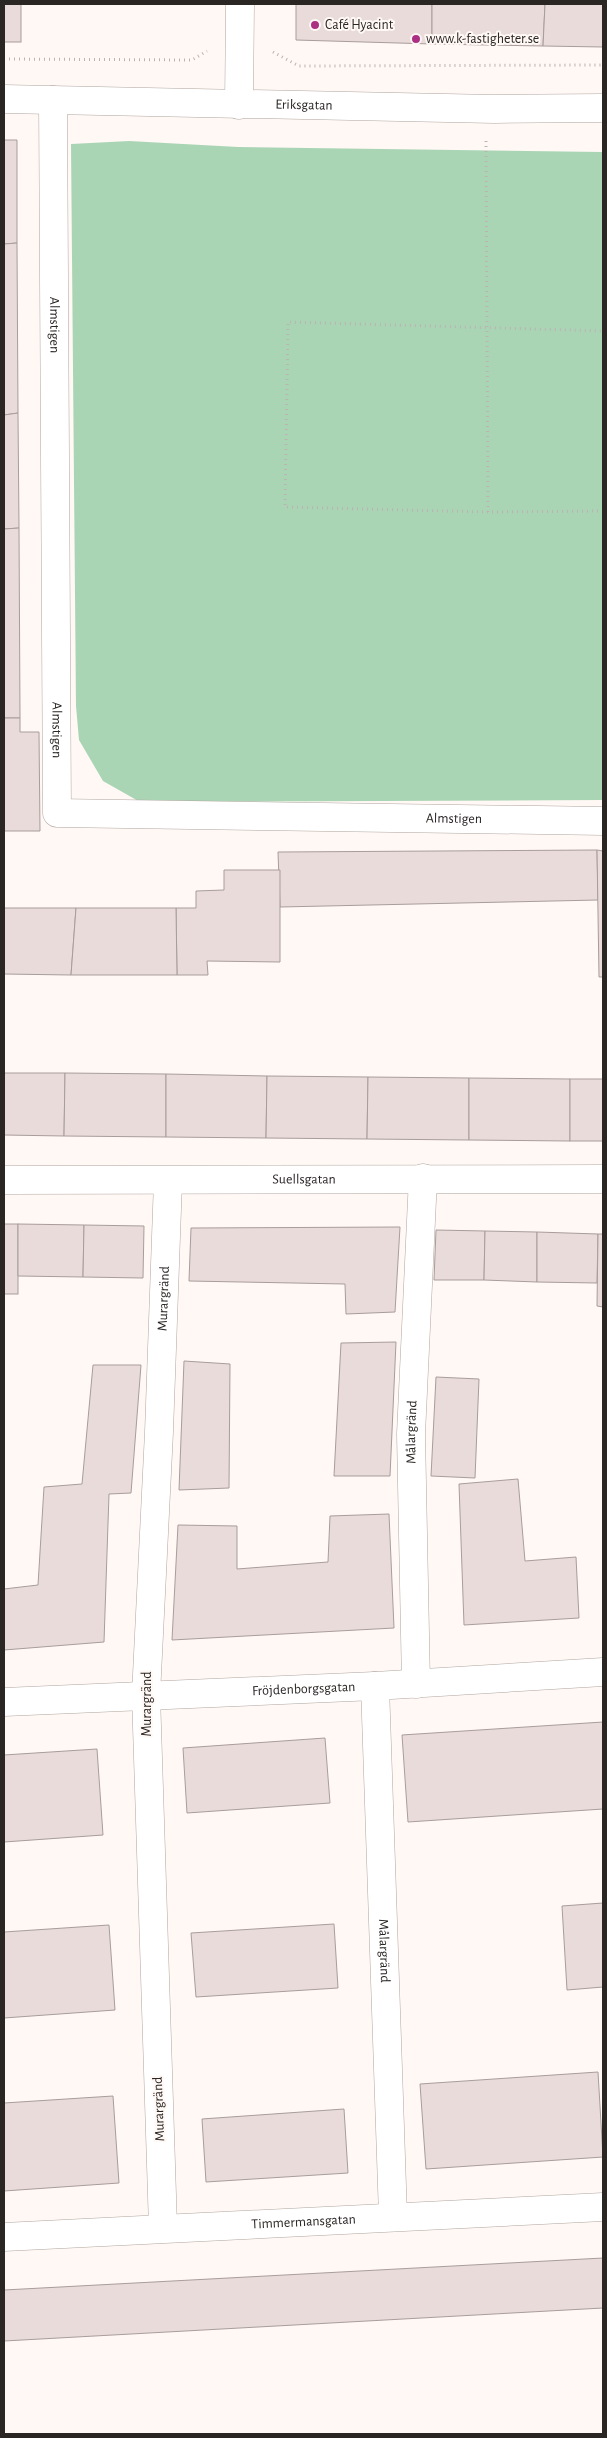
<svg xmlns="http://www.w3.org/2000/svg" width="607" height="2438" font-family="'Alegreya Sans',sans-serif">
<style>
.green{fill:#aad5b5}
.building{fill:#e8dbd9;stroke:#a99d9b}
.lines{fill:none;stroke-linecap:round;stroke-linejoin:round}
.street-casing{stroke:#b0a6a0;stroke-width:29}
.secondary-casing{stroke:#b0a6a0;stroke-width:29}
.path{stroke:#bab4b2;stroke-width:3;stroke-dasharray:1 4;stroke-linecap:butt}
.street{stroke:#fff;stroke-width:28}
.secondary{stroke:#fff;stroke-width:28}
.poi-dot{fill:#ab3083;stroke:#fff8f5;stroke-width:2}
.labels{text-anchor:middle;dominant-baseline:central;stroke-width:4;stroke-linejoin:round;paint-order:stroke}
.poi-label{font-size:14px;fill:#2a2624;stroke:#fff8f5;text-anchor:start}
.street-label{font-size:14px;fill:#2a2624;stroke:#fff8f5}
</style>
<rect width="100%" height="100%" fill="#fff8f5"/>
<!-- green -->
<path class="green" d="M129 141 238 147 603 152V800L140 802 103 781 79 740 76 706 71 144Z"/>
<!-- building -->
<g class="building">
<rect x="4" y="4" width="17" height="38"/>
<path d="M296 4H432V44L296 40Z"/>
<path d="M432 4H545L543 46 432 44Z"/>
<path d="M545 4H603V47L543 46Z"/>
<path d="M4 140H17V243L4 244Z"/>
<path d="M17 243 18 413 4 415V244Z"/>
<path d="M18 413 19 528 4 529V415Z"/>
<path d="M19 528 20 718H4V529Z"/>
<path d="M4 718H20V732H39L40 831H4Z"/>
<path d="M597 850 598 900 280 907 278 852Z"/>
<path d="M597 850 603 851V977H599Z"/>
<path d="M224 870H280V962L207 961 208 975H177L176 908H196V891L224 890Z"/>
<path d="M4 908H76L71 975 4 974Z"/>
<path d="M76 908H176L177 975H71Z"/>
<path d="M4 1073H65L64 1136 4 1135Z"/>
<path d="M65 1073 166 1074V1137L64 1136Z"/>
<path d="M166 1074 267 1076 266 1138 166 1137Z"/>
<path d="M267 1076 368 1077 367 1139 266 1138Z"/>
<path d="M368 1077 469 1078V1140L367 1139Z"/>
<path d="M469 1078 570 1079V1141L469 1140Z"/>
<rect x="570" y="1079" width="33" height="62"/>
<rect x="4" y="1224" width="14" height="70"/>
<path d="M18 1224 84 1225 83 1277 18 1276Z"/>
<path d="M84 1225 144 1226 143 1278 83 1277Z"/>
<path d="M400 1227 395 1312 346 1314 345 1284 189 1281 191 1228Z"/>
<path d="M436 1230 485 1231 484 1280H434Z"/>
<path d="M485 1231 537 1232V1282L484 1280Z"/>
<path d="M537 1232 598 1234 597 1283 537 1282Z"/>
<path d="M598 1234H603V1307L597 1306Z"/>
<path d="M396 1342 390 1476H334L341 1343Z"/>
<path d="M184 1361 230 1364 229 1488 179 1490Z"/>
<path d="M93 1365H141L131 1493 109 1494 104 1642 4 1650V1589L38 1585 44 1487 82 1484Z"/>
<path d="M436 1377 479 1379 475 1478 431 1476Z"/>
<path d="M518 1479 525 1561 576 1557 579 1618 464 1625 459 1484Z"/>
<path d="M389 1514 394 1628 172 1640 178 1525 237 1526V1569L328 1562 330 1516Z"/>
<path d="M603 1722V1809L408 1822 402 1735Z"/>
<path d="M325 1738 330 1803 187 1813 183 1748Z"/>
<path d="M97 1749 103 1835 4 1842V1755Z"/>
<path d="M603 1903V1987L567 1990 562 1906Z"/>
<path d="M334 1924 338 1988 196 1997 191 1933Z"/>
<path d="M109 1925 115 2010 4 2018V1932Z"/>
<path d="M598 2072 603 2157 426 2169 420 2084Z"/>
<path d="M113 2096 119 2183 4 2191V2103Z"/>
<path d="M344 2109 348 2173 206 2182 202 2119Z"/>
<path d="M603 2258V2308L4 2341V2290Z"/>
</g>
<g class="lines">
<!-- street casing -->
<g class="street-casing">
<g id="street">
<path id="s1" d="M53 100 57 813 603 821"/>
<path d="M239 105 240 4"/>
<path id="s2" d="M4 1180 603 1179"/>
<path id="s3" d="M416 1684 411 1434 423 1178"/>
<path id="s4" d="M375 1686 393 2216"/>
<path id="s5" d="M4 1702 375 1686 603 1672"/>
<path id="s6" d="M163 2227 146 1695 159 1432 168 1181"/>
<path id="s7" d="M4 2237 603 2207"/>
</g>
</g>
<!-- secondary casing -->
<g class="secondary-casing">
<g id="secondary">
<path id="s8" d="M4 99 494 109 603 108"/>
</g>
</g>
<!-- path -->
<g class="path">
<path d="M273 52 299 66 603 65"/>
<path d="M4 59 192 60 207 51"/>
<path d="M486 141 488 512 603 511"/>
<path d="M488 512 285 507 288 322 603 331"/>
</g>
<!-- street -->
<use href="#street" class="street"/>
<!-- secondary -->
<use href="#secondary" class="secondary"/>
</g>
<!-- markers -->
<g class="poi-dot">
<circle cx="315" cy="25" r="5"/>
<circle cx="416" cy="39" r="5"/>
</g>
<g class="labels">
<!-- poi labels -->
<g class="poi-label">
<text x="325" y="25">Café Hyacint</text>
<text x="426" y="39">www.k-fastigheter.se</text>
</g>
<!-- street labels -->
<g class="street-label">
<text stroke="none"><textPath href="#s8" startOffset="300">Eriksgatan</textPath></text>
<text stroke="none"><textPath href="#s1" startOffset="225">Almstigen</textPath></text>
<text stroke="none"><textPath href="#s1" startOffset="630">Almstigen</textPath></text>
<text stroke="none"><textPath href="#s1" startOffset="1110">Almstigen</textPath></text>
<text stroke="none"><textPath href="#s2" startOffset="300">Suellsgatan</textPath></text>
<text stroke="none"><textPath href="#s6" startOffset="929">Murargränd</textPath></text>
<text stroke="none"><textPath href="#s3" startOffset="252">Målargränd</textPath></text>
<text stroke="none"><textPath href="#s5" startOffset="300">Fröjdenborgsgatan</textPath></text>
<text transform="translate(147 1704) rotate(-90)">Murargränd</text>
<text stroke="none"><textPath href="#s4" startOffset="265">Målargränd</textPath></text>
<text transform="translate(159 2109) rotate(-92)">Murargränd</text>
<text stroke="none"><textPath href="#s7" startOffset="300">Timmermansgatan</textPath></text>
</g>
</g>
<!-- border -->
<rect width="607" height="2438" fill="none" stroke="#2a2624" stroke-width="10"/>
</svg>
